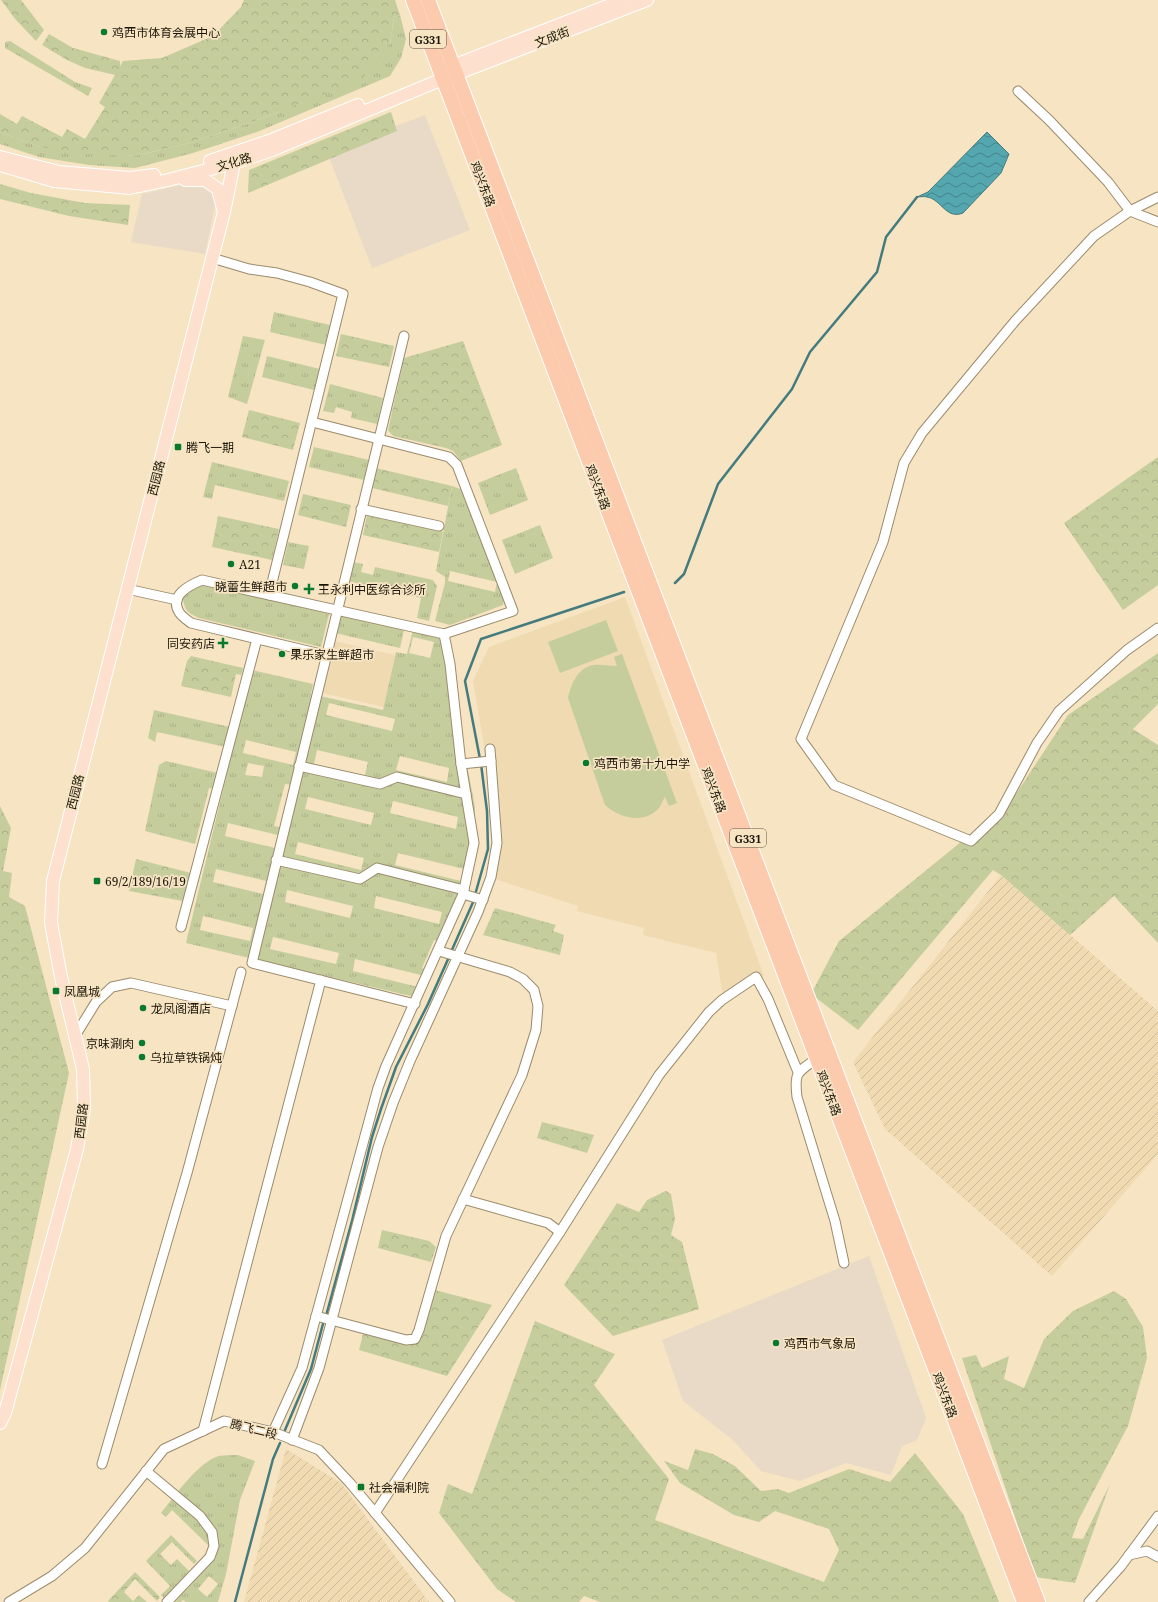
<svg xmlns="http://www.w3.org/2000/svg" width="1158" height="1602" font-family="'Noto Serif','Noto Sans SC',serif">
<style>
.commercial{fill:#e9dac7}
.industrial{fill:url(#industrial-furrows)}
.built{fill:#efdab2}
.grass{fill:url(#grass-tufts);fill-rule:evenodd}
.forest{fill:url(#forest-crowns)}
.pitch{fill:#c6cd9d}
.water{fill:url(#water-waves);stroke:#437b7e}
.lines{fill:none;stroke-linecap:round;stroke-linejoin:round}
.stream{stroke:#437b7e;stroke-width:2.5}
.minor-casing{stroke:#9b8b6c;stroke-width:11}
.major-casing{stroke:#fff;stroke-width:14}
.highway-casing{stroke:#fff;stroke-width:16}
.minor{stroke:#fff;stroke-width:9}
.major{stroke:#fde0ce;stroke-width:12}
.highway{stroke:#fccbae;stroke-width:14}
.poi-dot{fill:#08792e;stroke:#f6e4c3;stroke-width:1.5}
.labels{text-anchor:middle;dominant-baseline:central;stroke-width:3.5;stroke-linejoin:round;paint-order:stroke}
.shield{fill:#f6e4c3;stroke:#5d5442;stroke-width:1}
.shield-label{font-size:11px;font-weight:bold;fill:#1c160a}
.poi-label{font-size:12px;fill:#1c160a;stroke:#f6e4c3;text-anchor:start}
.street-label{font-size:12px;fill:#1c160a;stroke:#f6e4c3}
</style>
<defs>
<pattern id="industrial-furrows" width="10" height="10" patternUnits="userSpaceOnUse"><rect width="10" height="10" fill="#efdab2"/><path d="M-1 1l2-2M0 10L10 0M9 11l2-2" fill="none" stroke="#ccba98"/></pattern>
<pattern id="grass-tufts" width="24" height="20" patternUnits="userSpaceOnUse"><rect width="24" height="20" fill="#c6cd9d"/><path d="M3 7l-1-3M5 7V3M7 7l1-3M15 17l-1-3M17 17v-4M19 17l1-3" fill="none" stroke="#aaaf86"/></pattern>
<pattern id="forest-crowns" width="20" height="18" patternUnits="userSpaceOnUse"><rect width="20" height="18" fill="#c6cd9d"/><path d="M2 6a3 3 0 1 1 6 0M12 15a3 3 0 1 1 6 0" fill="none" stroke="#aaaf86"/></pattern>
<pattern id="water-waves" width="16" height="10" patternUnits="userSpaceOnUse"><rect width="16" height="10" fill="#54a6af"/><path d="M0 5q4-4 8 0t8 0" fill="none" stroke="#45868d"/></pattern>
</defs>
<rect width="100%" height="100%" fill="#f6e4c3"/>
<!-- commercial -->
<g class="commercial">
<path d="M425 115 470 230 372 268 327 152Z"/>
<path d="M203 182 217 196 205 254 131 242 142 194 189 183Z"/>
<path d="M869 1256 926 1418 917 1440 902 1446 891 1475 846 1463 800 1481 761 1471 733 1440 683 1401 662 1340Z"/>
</g>
<!-- industrial -->
<g class="industrial">
<path d="M1001 875 1158 1011V1154L1052 1276 885 1129 853 1062Z"/>
<path d="M286 1449 341 1483 429 1602H244Z"/>
</g>
<!-- built -->
<g class="built">
<path d="M625 597 764 976 723 996 716 953 643 935 644 928 577 911 578 906 495 879 501 845 473 681 489 647Z"/>
<path d="M334 641 395 655 384 707 323 693Z"/>
</g>
<!-- grass -->
<g class="grass">
<path d="M400 15 406 39 401 58 390 76 257 132 193 153 135 168 89 165 39 157 0 144V132L40 147 134 156 186 144 252 122 278 112 390 43 394 17Z"/>
<path d="M10 41 75 82 92 88 88 96 5 48V42Z"/>
<path d="M274 312 330 325 326 345 270 332Z"/>
<path d="M243 336 265 340 247 404 228 397Z"/>
<path d="M267 356 320 369 314 390 262 377Z"/>
<path d="M330 384 383 398 377 424 351 418 352 412 336 407 334 413 323 411Z"/>
<path d="M314 447 369 460 364 480 309 467Z"/>
<path d="M212 462 289 481 284 501 215 485 212 499 203 497Z"/>
<path d="M516 468 528 500 490 515 478 483Z"/>
<path d="M452 486 463 490 472 511 470 513 505 595 503 605 450 625 435 621 445 583V577L436 571ZM450 571 497 582 495 592 448 581Z"/>
<path d="M540 525 553 558 515 574 502 540Z"/>
<path d="M288 542 309 546 304 569 283 565Z"/>
<path d="M352 562 363 564 361 572 373 575 375 567 433 580 437 586 429 621 417 618 421 598 348 581Z"/>
<path d="M203 584 329 614 321 647 199 618C188 613 185 611 183 599L189 590Z"/>
<path d="M339 615 404 630 400 648 335 633Z"/>
<path d="M413 630 442 636 475 807V827L460 894 440 942 434 940 422 968 427 970 415 997 186 943 252 670 313 684 311 694 383 710 396 652 407 654ZM413 637 434 642 430 658 409 653ZM329 703 395 719 392 731 326 715ZM246 740 296 752 293 765 243 753ZM317 750 368 762 365 775 314 764ZM400 756 449 768 447 782 396 770ZM248 763 264 766 262 777 245 775ZM285 784 294 785 284 828 274 826ZM308 797 374 813 371 825 305 809ZM393 801 458 817 456 829 390 813ZM228 823 278 835 275 848 225 836ZM298 842 364 858 361 870 295 854ZM398 853 464 869 461 881 395 865ZM216 869 266 881 263 894 213 882ZM287 890 353 906 350 918 285 902ZM376 896 442 912 439 924 374 908ZM203 916 253 928 250 941 200 930ZM273 937 339 953 336 964 270 949ZM355 959 421 975 418 987 353 971Z"/>
<path d="M154 710 230 727 226 747 157 732 155 742 148 738Z"/>
<path d="M166 761 218 773 215 789 209 788 195 844 145 831 159 765Z"/>
<path d="M238 1455 255 1461 240 1500 226 1574 218 1602H186L183 1600 181 1602H175L216 1558 209 1546 172 1510 166 1517 161 1513C174 1497 199 1461 219 1456 225 1455 232 1455 238 1455ZM209 1576 218 1584 207 1597 198 1589Z"/>
<path d="M171 1535 197 1561 194 1564 172 1542 160 1554 171 1565 177 1559 189 1571 164 1598 161 1595 170 1586 146 1561Z"/>
</g>
<!-- forest -->
<g class="forest">
<path d="M1 0H21L44 30 36 41 16 20Z"/>
<path d="M244 0H395L400 15 394 17 390 43 361 80 252 122 186 144 134 156 87 154 40 147 0 132V114L17 124 22 116 62 137 67 129 85 139 105 107 99 103 115 75 85 68 67 60 42 45 49 34 73 48 120 61V66L123 61 162 58 213 36 241 7Z"/>
<path d="M391 112 397 131 248 193 249 170Z"/>
<path d="M0 184 31 193 85 203 130 205 128 225 69 216 0 199Z"/>
<path d="M341 334 394 346 389 367 336 356Z"/>
<path d="M463 341 502 445 461 461 453 451 446 448 393 436 388 430 404 358Z"/>
<path d="M249 410 300 423 293 450 242 437Z"/>
<path d="M1158 457V585L1123 610 1064 523Z"/>
<path d="M376 468 452 486 448 506 372 488Z"/>
<path d="M303 494 351 505 346 527 298 515Z"/>
<path d="M367 515 443 532 439 552 363 535Z"/>
<path d="M218 516 279 529 272 560 212 547Z"/>
<path d="M1158 653V704L1133 729 1158 745V943L1114 896 1070 935 1001 875 993 870 858 1030 811 994 839 941 956 846 1016 794 1068 715Z"/>
<path d="M191 656 243 668 241 675 236 674 231 697 181 686 187 661Z"/>
<path d="M0 806 11 828 3 871 12 873 9 897 25 906 69 1073 0 1390Z"/>
<path d="M136 859 195 874 188 902 129 891Z"/>
<path d="M495 908 556 925 553 931 564 935 560 955 483 935Z"/>
<path d="M542 1122 594 1135 587 1153 537 1138Z"/>
<path d="M666 1191 671 1194 675 1219 671 1235 682 1242 699 1309 613 1336 564 1285 617 1203 639 1212 647 1200Z"/>
<path d="M382 1230 429 1241 436 1247 431 1262 378 1248Z"/>
<path d="M435 1290 492 1305 447 1376 359 1350 363 1334 407 1345 418 1343 423 1335Z"/>
<path d="M1114 1291 1126 1299 1143 1327 1147 1358 1128 1426 1079 1519 1072 1538 1083 1539 1110 1484 1075 1583 1035 1577 962 1358 976 1355 982 1368 1009 1356 1004 1379 1024 1388 1044 1339 1073 1311Z"/>
<path d="M535 1321 615 1354 594 1385 669 1479 655 1520 824 1582 839 1550 829 1529 775 1511 759 1522 734 1515 680 1483 664 1461 688 1470 695 1449 713 1454 735 1466 761 1491 778 1489 789 1493 849 1469 890 1482 915 1453 963 1514 999 1602H600L584 1596 579 1602H516L497 1589 439 1513 448 1484 472 1494Z"/>
<path d="M135 1572 160 1597 157 1601 135 1579 124 1592 133 1601 139 1595 147 1602H109L108 1601Z"/>
</g>
<!-- pitch -->
<g class="pitch">
<path d="M606 620 618 651 560 673 548 642Z"/>
<path d="M622 654 677 803 669 806 665 797C663 800 661 805 659 808 644 825 619 818 605 805L568 698C571 684 578 667 594 665 601 664 610 666 617 666L614 657Z"/>
</g>
<!-- water -->
<path class="water" d="M987 132 1009 154 1001 173 963 213C946 220 941 199 927 197 924 196 920 197 917 197L928 192Z"/>
<g class="lines">
<!-- stream -->
<g class="stream">
<path d="M675 583 684 574 718 484 792 389 810 352 877 272 886 237 917 197"/>
<path d="M480 759 465 681 481 639 624 592"/>
<path d="M475 895 488 849 487 811 481 764"/>
<path d="M451 952 474 900"/>
<path d="M326 1316 352 1221 372 1137 381 1109 396 1067 428 1004 449 957"/>
<path d="M285 1430 311 1369 324 1320"/>
<path d="M235 1602 273 1459 280 1443"/>
</g>
<!-- minor casing -->
<g class="minor-casing">
<g id="minor">
<path d="M1018 91 1049 120 1108 182 1130 211 1158 222"/>
<path d="M1158 197 1130 211 1094 236 1015 321 922 433 904 463 883 542 801 739 834 785 971 841 999 814 1037 743 1059 711 1127 650 1158 628"/>
<path d="M212 258 249 269 277 273 310 282 343 294 269 595"/>
<path d="M404 336 252 963 415 1004"/>
<path d="M361 509 439 526"/>
<path d="M127 589 177 600"/>
<path d="M325 655 191 623C187 620 181 616 179 612 169 595 190 585 202 580L444 634"/>
<path d="M461 764 491 761"/>
<path d="M299 766 380 784 397 777 466 794"/>
<path d="M276 860 360 879 377 868 464 890"/>
<path d="M463 894 483 900"/>
<path d="M181 927 257 639"/>
<path d="M75 1036 96 1002 112 987 131 983 232 1006"/>
<path d="M816 1059C797 1073 794 1072 797 1097L835 1221 844 1263"/>
<path d="M463 1199 548 1223 560 1232"/>
<path d="M316 1316 406 1340 415 1339 419 1330 446 1236 522 1075 536 1030 538 1006 534 990 523 979 510 972 439 951"/>
<path d="M203 1431 321 980"/>
<path d="M273 1432 302 1368 378 1088 386 1066 463 894 474 843 461 764 450 664 444 634 513 611 457 465 449 457 312 422"/>
<path d="M292 1440 319 1368 378 1147 393 1103 410 1061 478 912 491 877 497 843 490 749"/>
<path d="M102 1464 187 1173 241 972"/>
<path d="M146 1471 200 1516 212 1532 214 1546 210 1557 167 1602"/>
<path d="M375 1513 560 1232 659 1075 709 1012 722 1000 756 977 768 999 798 1072"/>
<path d="M1129 1555 1147 1551 1158 1557"/>
<path d="M9 1602 52 1576 85 1548 164 1449 224 1421 273 1432 319 1450 350 1483 450 1602"/>
<path d="M1089 1602 1121 1566 1158 1516"/>
</g>
</g>
<!-- major casing -->
<g class="major-casing">
<g id="major">
<path d="M445 69 623 0"/>
<path d="M0 157 59 172 130 178 154 175"/>
<path d="M210 161 269 141 358 105"/>
<path d="M0 165 54 181 130 188 168 180 234 163 272 150 433 83 647 0"/>
<path d="M185 180H205L218 189 223 209"/>
<path d="M0 1423 5 1413 77 1149 84 1108 83 1069 61 977 51 923 53 881 224 212 234 163"/>
</g>
</g>
<!-- highway casing -->
<g class="highway-casing">
<g id="highway">
<path d="M413 0 1024 1602"/>
<path d="M428 0 1038 1602"/>
</g>
</g>
<!-- minor -->
<use href="#minor" class="minor"/>
<!-- major -->
<use href="#major" class="major"/>
<!-- highway -->
<use href="#highway" class="highway"/>
</g>
<!-- markers -->
<g class="poi-dot">
<circle cx="104" cy="32" r="4"/>
<rect x="174" y="443" width="8" height="8" rx="2"/>
<circle cx="231" cy="564" r="4"/>
<circle cx="295" cy="586" r="4"/>
<path d="M307 583h4v4h4v4h-4v4h-4v-4h-4v-4h4z"/>
<path d="M221 637h4v4h4v4h-4v4h-4v-4h-4v-4h4z"/>
<circle cx="282" cy="654" r="4"/>
<circle cx="586" cy="763" r="4"/>
<rect x="93" y="877" width="8" height="8" rx="2"/>
<rect x="52" y="987" width="8" height="8" rx="2"/>
<circle cx="143" cy="1008" r="4"/>
<circle cx="142" cy="1043" r="4"/>
<circle cx="142" cy="1057" r="4"/>
<circle cx="776" cy="1343" r="4"/>
<rect x="357" y="1483" width="8" height="8" rx="2"/>
</g>
<g class="labels">
<!-- shield labels -->
<g class="shield">
<rect x="410" y="30" width="36" height="18" rx="3"/>
<rect x="730" y="829" width="36" height="18" rx="3"/>
</g>
<g class="shield-label">
<text x="428" y="39">G331</text>
<text x="748" y="838">G331</text>
</g>
<!-- poi labels -->
<g class="poi-label">
<text x="112" y="32">鸡西市体育会展中心</text>
<text x="186" y="447">腾飞一期</text>
<text x="239" y="564">A21</text>
<text x="287" y="586" text-anchor="end">晓蕾生鲜超市</text>
<text x="318" y="589">王永利中医综合诊所</text>
<text x="215" y="643" text-anchor="end">同安药店</text>
<text x="290" y="654">果乐家生鲜超市</text>
<text x="594" y="763">鸡西市第十九中学</text>
<text x="105" y="881">69/2/189/16/19</text>
<text x="64" y="991">凤凰城</text>
<text x="151" y="1008">龙凤阁酒店</text>
<text x="134" y="1043" text-anchor="end">京味涮肉</text>
<text x="150" y="1057">乌拉草铁锅炖</text>
<text x="784" y="1343">鸡西市气象局</text>
<text x="369" y="1487">社会福利院</text>
</g>
<!-- street labels -->
<g class="street-label">
<text transform="translate(552 37) rotate(-21)">文成街</text>
<text transform="translate(234 162) rotate(-17)">文化路</text>
<text transform="translate(483 184) rotate(69)">鸡兴东路</text>
<text transform="translate(156 478) rotate(-76)">西园路</text>
<text transform="translate(598 487) rotate(69)">鸡兴东路</text>
<text transform="translate(714 790) rotate(69)">鸡兴东路</text>
<text transform="translate(75 792) rotate(-76)">西园路</text>
<text transform="translate(829 1093) rotate(69)">鸡兴东路</text>
<text transform="translate(81 1121) rotate(-83)">西园路</text>
<text transform="translate(945 1395) rotate(69)">鸡兴东路</text>
<text transform="translate(254 1429) rotate(14)">腾飞二段</text>
</g>
</g>
</svg>
